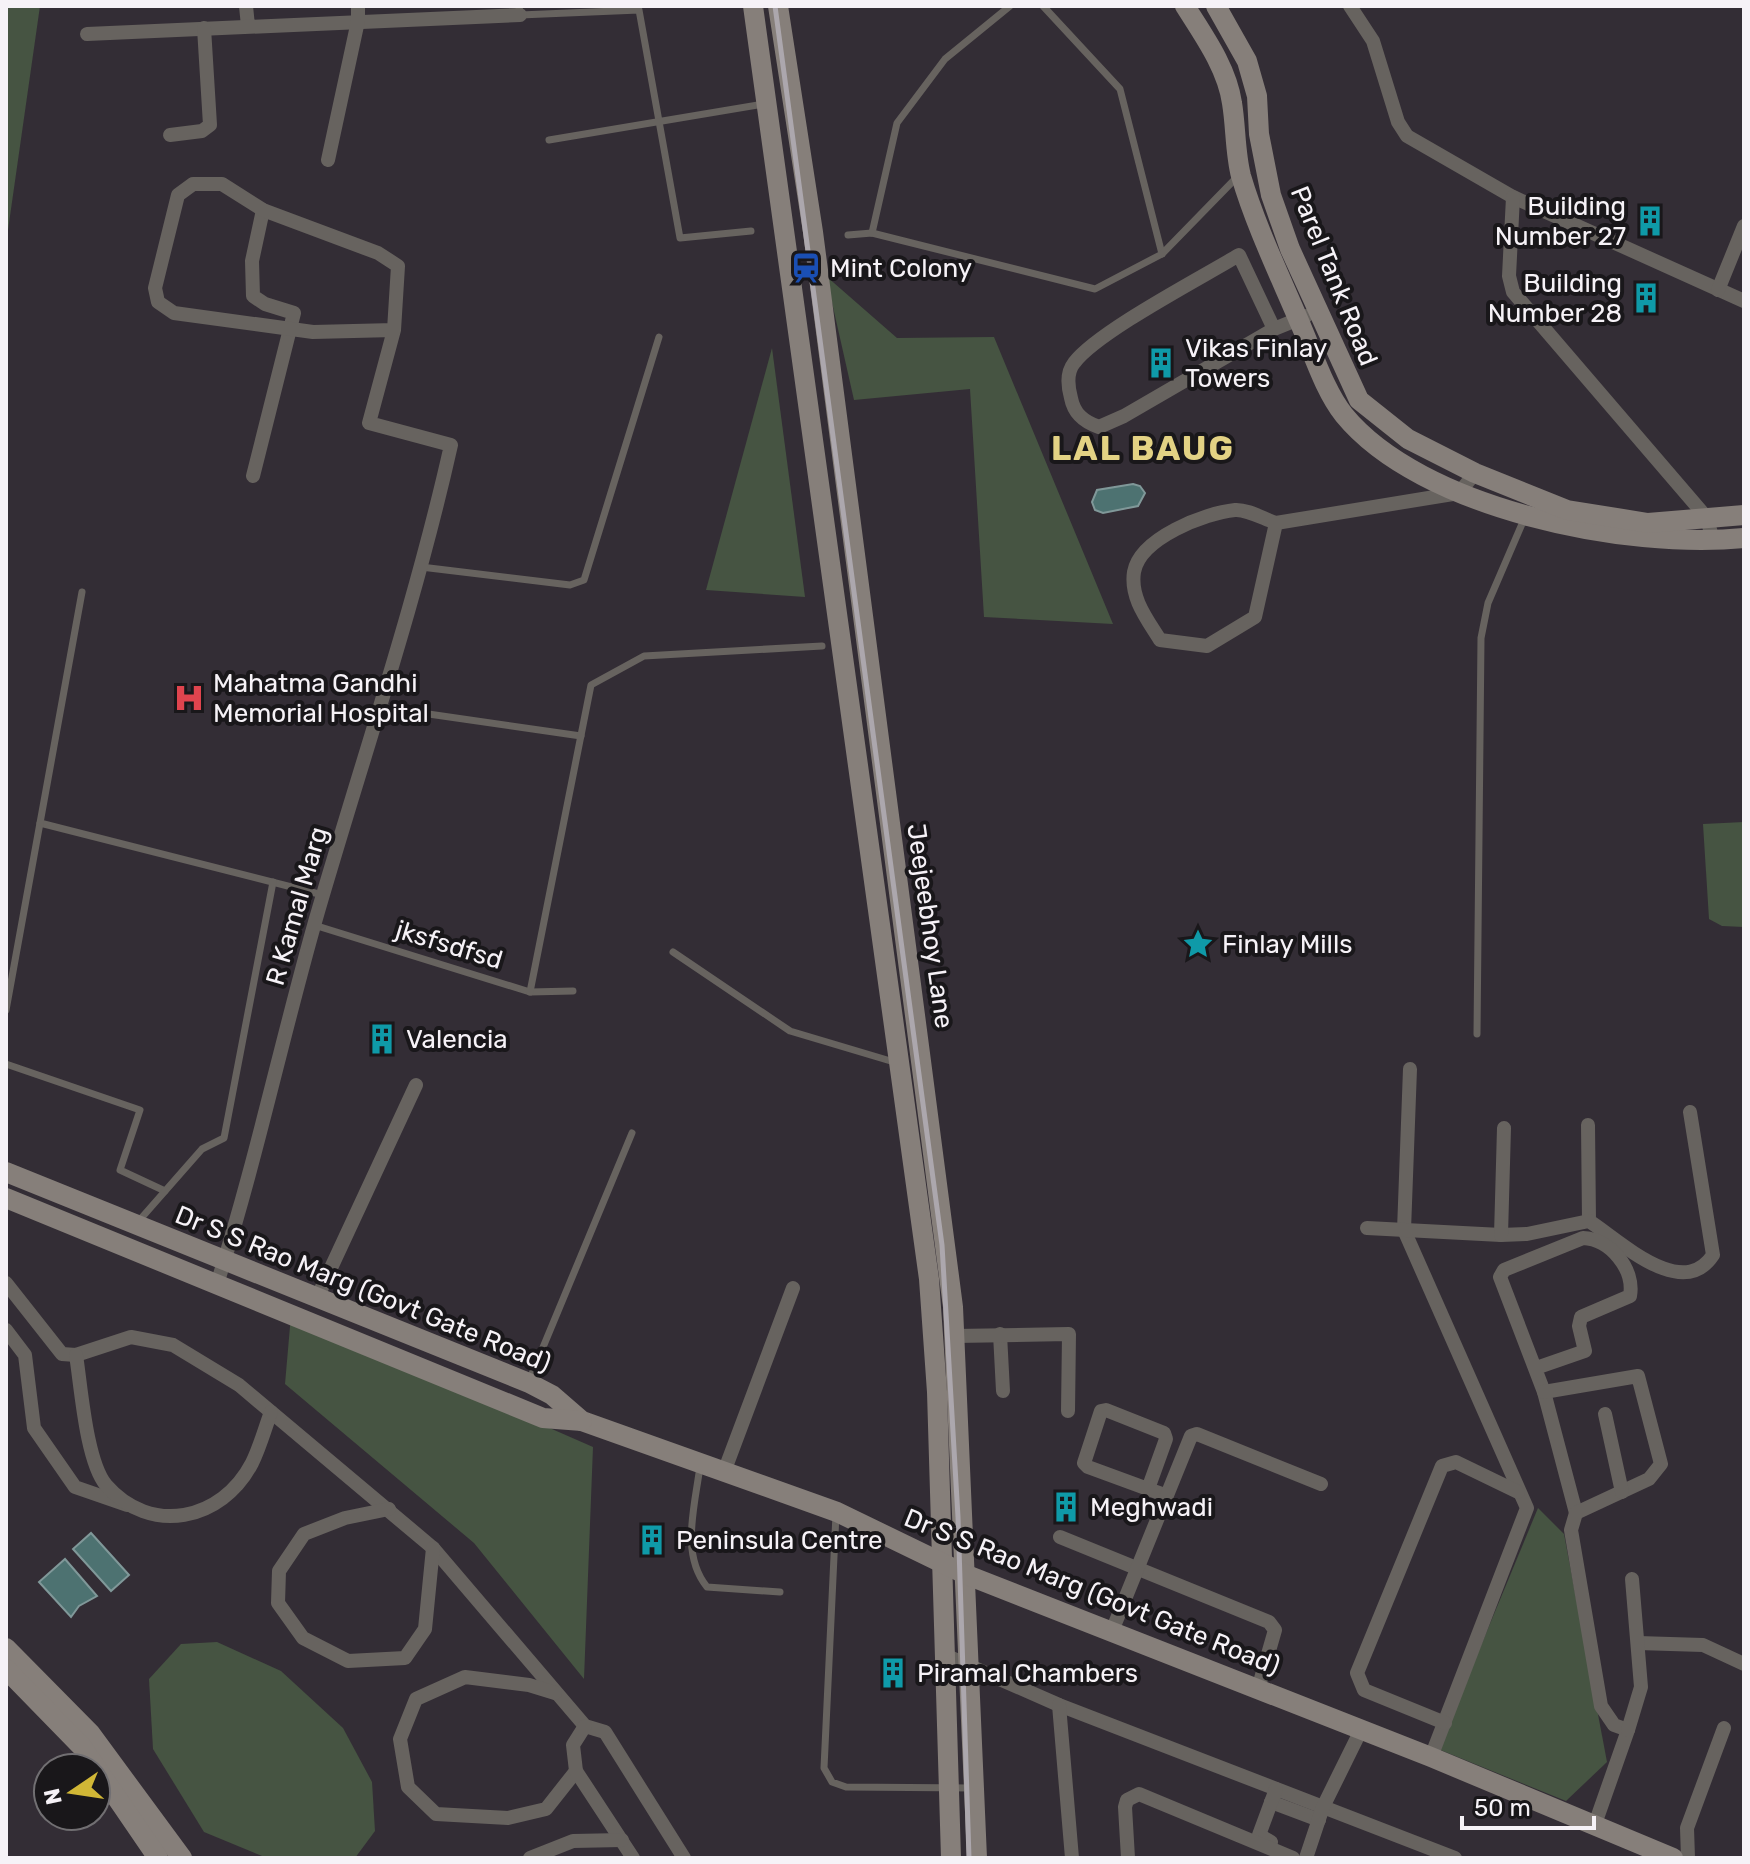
<svg xmlns="http://www.w3.org/2000/svg" width="1750" height="1864" font-family="Rubik,sans-serif">
<style>
.green{fill:#465442}
.water{fill:#4d7271;stroke:#809899;stroke-width:2}
.lines{fill:none;stroke-linecap:round;stroke-linejoin:round}
.lane{stroke:#67635f;stroke-width:7}
.street{stroke:#67635f;stroke-width:14}
.secondary{stroke:#867f7a;stroke-width:20}
.rail{stroke:#aca7ad;stroke-width:5}
.labels{text-anchor:middle;dominant-baseline:central;stroke-width:8;stroke-linejoin:round;paint-order:stroke}
.poi-label{font-size:26px;fill:#f6f2f7;stroke:#19171a;text-anchor:start}
.street-label{font-size:26px;fill:#f6f2f7;stroke:#19171a}
.district-label{font-size:34px;font-weight:bold;letter-spacing:2px;fill:#e3d284;stroke:#19171a}
</style>
<rect width="100%" height="100%" fill="#332d35"/>
<!-- green -->
<g class="green">
<path d="M6 6H40L7 237H6Z"/>
<path d="M826 276 897 338 994 337 1113 624 984 617 970 389 854 400Z"/>
<path d="M772 348 805 597 706 590Z"/>
<path d="M1744 822V927L1722 926 1709 919 1703 824Z"/>
<path d="M291 1315 593 1447 584 1679 474 1543 285 1384Z"/>
<path d="M1538 1508 1564 1534 1607 1762 1566 1801 1438 1749Z"/>
<path d="M217 1642 281 1671 343 1728 372 1782 375 1831 355 1858H267L204 1832 153 1749 149 1679 181 1644Z"/>
</g>
<!-- water -->
<g class="water">
<path d="M1133 484 1140 486 1145 493 1138 506 1103 513 1095 510 1092 502 1097 490Z"/>
<path d="M91 1533 129 1575 111 1591 73 1549Z"/>
<path d="M65 1559 97 1596 79 1606 71 1617 39 1582Z"/>
</g>
<g class="lines">
<!-- lane -->
<g class="lane">
<path d="M519 6 520 15 639 10 680 238 751 231"/>
<path d="M1043 6 1120 89 1162 254"/>
<path d="M549 140 764 104"/>
<path d="M872 233 897 123 945 59 1010 6"/>
<path d="M848 235 872 233 1095 289 1162 254 1239 175"/>
<path d="M421 567 570 585 584 580 659 337"/>
<path d="M380 707 581 736"/>
<path d="M40 823 323 895"/>
<path d="M314 925 530 992 573 991"/>
<path d="M673 952 790 1031 894 1062"/>
<path d="M530 992 591 685 644 656 822 646"/>
<path d="M6 1010 82 592"/>
<path d="M1477 1034 1481 638 1488 603 1525 517"/>
<path d="M6 1064 140 1110 120 1170 165 1191"/>
<path d="M137 1223 202 1149 224 1138 273 882"/>
<path d="M529 1381 632 1133"/>
<path d="M700 1466C695 1506 680 1554 707 1587L780 1592"/>
<path d="M836 1514 824 1768 832 1782 846 1787 972 1788"/>
</g>
<!-- street -->
<g class="street">
<path d="M246 6 248 26"/>
<path d="M1350 6 1373 41 1398 122 1407 136 1513 197 1744 301"/>
<path d="M87 34 520 15"/>
<path d="M170 135 202 131 210 125 204 28"/>
<path d="M328 160 358 21V6"/>
<path d="M1513 197 1509 276 1513 292 1707 518 1713 541"/>
<path d="M1718 290 1744 226"/>
<path d="M1274 329 1239 255C1201 278 1097 332 1074 363 1066 373 1068 387 1071 398 1074 414 1084 422 1099 427L1124 416 1274 329 1306 316"/>
<path d="M253 476 294 313 265 304 253 296 252 261 263 210"/>
<path d="M1276 523C1264 519 1247 509 1235 510 1205 513 1140 538 1134 572 1130 598 1147 619 1160 640L1207 646 1255 617 1276 523 1459 493 1475 473"/>
<path d="M1410 1069 1404 1230 1527 1508 1431 1757"/>
<path d="M1588 1125 1589 1221"/>
<path d="M1367 1228 1501 1235 1527 1234 1589 1221C1619 1240 1682 1302 1713 1255L1690 1112"/>
<path d="M1501 1235 1504 1128"/>
<path d="M6 1283 62 1354 76 1355 131 1337 173 1345 239 1385 433 1548 585 1726 605 1732 684 1858"/>
<path d="M217 1284C255 1165 281 1042 315 922 361 763 415 606 451 445L369 423 394 330 313 332 174 313 158 302 155 288 178 195 193 184H222L263 210 378 253 398 266 394 330"/>
<path d="M317 1298 416 1085"/>
<path d="M6 1330 25 1355 34 1428 75 1487 127 1505"/>
<path d="M1000 1334 1003 1391"/>
<path d="M955 1336 1069 1334 1068 1411"/>
<path d="M76 1355C81 1386 86 1461 106 1485 150 1536 222 1521 252 1463 260 1447 265 1428 271 1412"/>
<path d="M1536 1368 1585 1351 1579 1326 1581 1317 1630 1296C1635 1269 1610 1239 1583 1238L1504 1270 1500 1277 1544 1392 1576 1513"/>
<path d="M1544 1392 1638 1376 1661 1464 1649 1479 1576 1513 1571 1530 1601 1706 1614 1725 1628 1730 1595 1824"/>
<path d="M1605 1414 1622 1492"/>
<path d="M724 1472 793 1288"/>
<path d="M1148 1489 1166 1439 1164 1433 1106 1410 1101 1411 1084 1463 1088 1467 1148 1489 1165 1495"/>
<path d="M389 1509 345 1518 304 1534 279 1571 278 1603 303 1638 348 1661 405 1658 425 1629 433 1548"/>
<path d="M1060 1537 1269 1622 1275 1630 1258 1689"/>
<path d="M1112 1631 1191 1436 1197 1434 1321 1484"/>
<path d="M1638 1643 1703 1645 1744 1664"/>
<path d="M947 1656 1059 1705 1455 1858"/>
<path d="M555 1693 529 1685 465 1677 416 1699 400 1739 408 1787 436 1814 508 1818 546 1809 576 1771"/>
<path d="M1059 1705 1072 1858"/>
<path d="M1445 1723 1364 1690 1357 1673 1442 1466 1456 1462 1518 1492"/>
<path d="M585 1726 573 1745 576 1771 633 1858"/>
<path d="M1628 1730 1641 1687 1632 1579"/>
<path d="M1271 1802 1319 1820"/>
<path d="M1271 1842 1259 1835 1276 1789"/>
<path d="M530 1858 573 1841 622 1840"/>
<path d="M1128 1858 1125 1807 1127 1800 1139 1794 1293 1858"/>
<path d="M1306 1858 1323 1807 1361 1730"/>
<path d="M1688 1858 1687 1828 1724 1728"/>
</g>
<!-- secondary -->
<g class="secondary">
<path d="M753 6 929 1279 937 1392 951 1858"/>
<path d="M778 6 813 232 953 1307 977 1858"/>
<path d="M1185 6C1204 36 1227 68 1232 103 1236 127 1235 153 1241 176 1256 227 1281 278 1302 328 1314 356 1325 391 1344 415 1421 509 1628 550 1744 538"/>
<path d="M1216 6 1247 61 1257 96 1259 134 1271 195 1290 249 1359 400 1408 439 1475 473 1567 510 1648 523 1744 515"/>
<path d="M6 1172 529 1383 552 1395 582 1421 837 1512 967 1575 1431 1757 1673 1858"/>
<path d="M6 1198 543 1418 582 1421"/>
<path d="M6 1648 90 1733 182 1858"/>
<path d="M6 1669 82 1747 158 1858"/>
</g>
<!-- rail -->
<path class="rail" d="M775 6 942 1245 958 1517 969 1858"/>
</g>
<!-- icons -->
<defs>
<g id="building-bare" transform="scale(2.4)"><path d="M-4-6H4V6H1V3H-1V6H-4ZM-2.5-4.3h1.7v1.8h-1.7ZM.8-4.3h1.7v1.8H.8ZM-2.5-1h1.7V.8h-1.7ZM.8-1h1.7V.8H.8Z" fill="#0f9aa8" stroke="#19171a" stroke-width="2.5" paint-order="stroke"/></g>
<g id="station-bare" transform="scale(2.4)"><path d="M-3-6H3Q5-6 5-4V2Q5 4 3 4L4.5 6H3L1.5 4h-3L-3 6H-4.5L-3 4Q-5 4-5 2V-4Q-5-6-3-6ZM-3.5-4v3h7v-3ZM-3.5 1v1.5H-2V1ZM2 1v1.5H3.5V1Z" fill="#1a4fb4" stroke="#19171a" stroke-width="2.5" paint-order="stroke"/></g>
<g id="hospital-bare" transform="scale(2.4)"><path d="M-5-5h3v3.5h4V-5h3V5h-3V1.5h-4V5h-3Z" fill="#e0444e" stroke="#19171a" stroke-width="2.5" paint-order="stroke"/></g>
<g id="sight-bare" transform="scale(2.4)"><path d="M0-6L1.8-2.2L6-1.7L2.9 1.2L3.7 5.4L0 3.3L-3.7 5.4L-2.9 1.2L-6-1.7L-1.8-2.2Z" fill="#0f9aa8" stroke="#19171a" stroke-width="2.5" paint-order="stroke"/></g>
</defs>
<g fill-rule="evenodd">
<use href="#building-bare" x="1650" y="221"/>
<use href="#station-bare" x="806" y="268"/>
<use href="#building-bare" x="1646" y="298"/>
<use href="#building-bare" x="1161" y="363"/>
<use href="#hospital-bare" x="189" y="698"/>
<use href="#sight-bare" x="1198" y="944"/>
<use href="#building-bare" x="382" y="1039"/>
<use href="#building-bare" x="1066" y="1507"/>
<use href="#building-bare" x="652" y="1540"/>
<use href="#building-bare" x="893" y="1673"/>
</g>
<g class="labels">
<!-- poi labels -->
<g class="poi-label">
<text x="1626" y="206" text-anchor="end">Building<tspan x="1626" dy="30">Number 27</tspan></text>
<text x="830" y="268">Mint Colony</text>
<text x="1622" y="283" text-anchor="end">Building<tspan x="1622" dy="30">Number 28</tspan></text>
<text x="1185" y="348">Vikas Finlay<tspan x="1185" dy="30">Towers</tspan></text>
<text x="213" y="683">Mahatma Gandhi<tspan x="213" dy="30">Memorial Hospital</tspan></text>
<text x="1222" y="944">Finlay Mills</text>
<text x="406" y="1039">Valencia</text>
<text x="1090" y="1507">Meghwadi</text>
<text x="676" y="1540">Peninsula Centre</text>
<text x="917" y="1673">Piramal Chambers</text>
</g>
<!-- street labels -->
<g class="street-label">
<text transform="translate(1334 276) rotate(68)">Parel Tank Road</text>
<text transform="translate(297 906) rotate(-74)">R Kamal Marg</text>
<text transform="translate(930 926) rotate(82)">Jeejeebhoy Lane</text>
<text transform="translate(449 945) rotate(17)">jksfsdfsd</text>
<text transform="translate(363 1289) rotate(22)">Dr S S Rao Marg (Govt Gate Road)</text>
<text transform="translate(1092 1592) rotate(22)">Dr S S Rao Marg (Govt Gate Road)</text>
</g>
<!-- district labels -->
<g class="district-label">
<text x="1143" y="448">LAL BAUG</text>
</g>
</g>
<!-- border -->
<rect width="1750" height="1864" fill="none" stroke="#f6f2f7" stroke-width="16"/>
<!-- north arrow -->
<g transform="translate(72 1792) rotate(257)"><circle r="38" fill="#19171a" stroke="#716f72" stroke-width="2"/>
<path d="M0-6L14 30L0 20L-14 30Z" fill="#d1b736"/>
<text y="-12" font-size="22" font-weight="bold" text-anchor="middle" fill="#f6f2f7">N</text>
</g>
<!-- scale -->
<path d="M1462 1816v12h132v-12" fill="none" stroke="#f6f2f7" stroke-width="4"/>
<text x="1474" y="1816" font-size="24" fill="#f6f2f7" stroke="#19171a" stroke-width="6" paint-order="stroke">50 m</text>
</svg>
